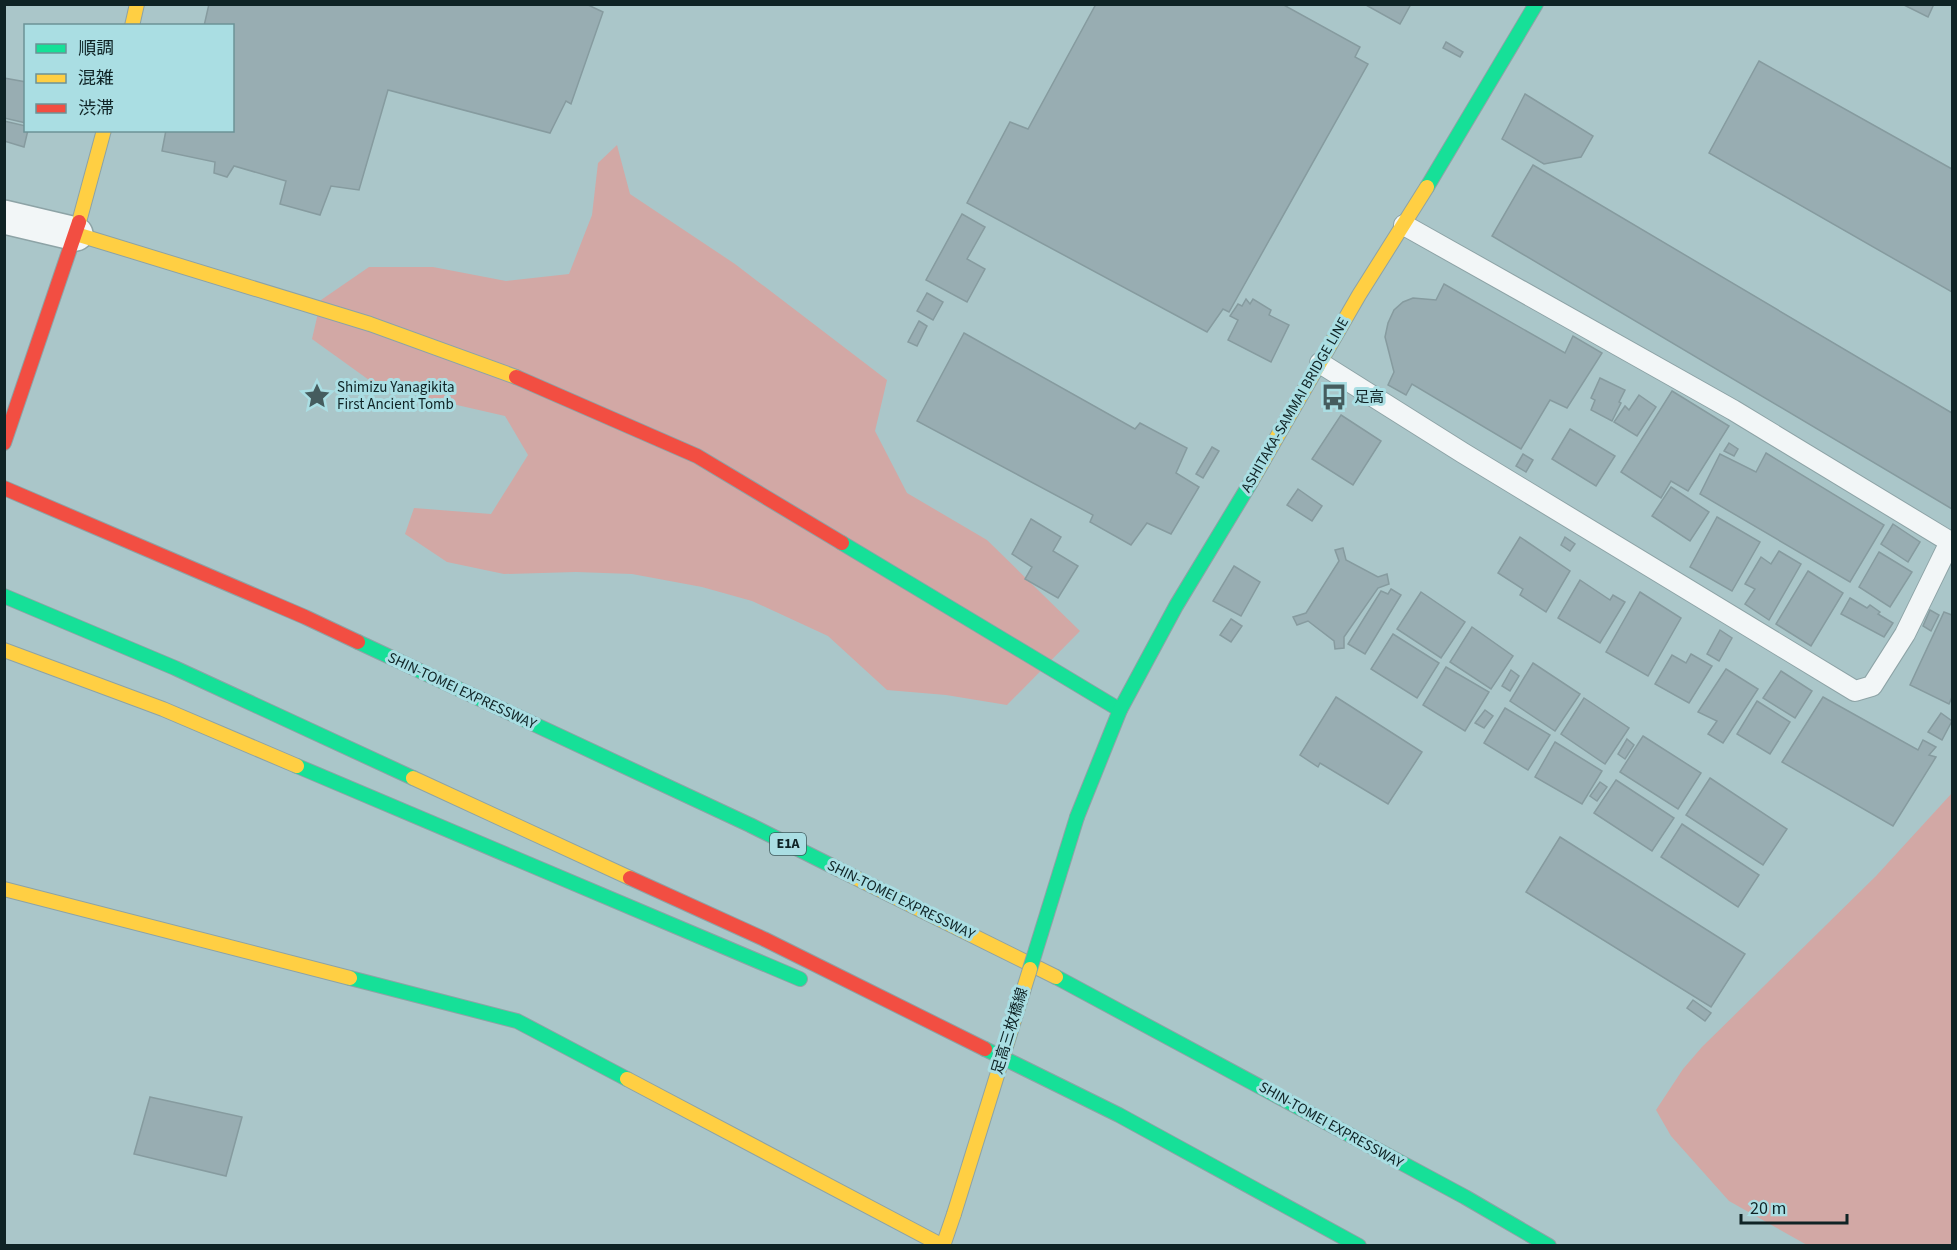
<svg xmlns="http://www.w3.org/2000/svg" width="1957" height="1250" font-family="'Source Sans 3','Noto Sans JP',sans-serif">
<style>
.green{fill:#d2a8a5}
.building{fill:#98adb2;stroke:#869b9f;stroke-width:1.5}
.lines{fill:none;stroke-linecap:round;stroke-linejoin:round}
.lane-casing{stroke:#8da3a6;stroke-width:22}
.street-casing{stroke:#8da3a6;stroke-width:36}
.fast-casing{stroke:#8da3a6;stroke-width:16}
.slow-casing{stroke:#8da3a6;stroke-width:16}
.jam-casing{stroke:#8da3a6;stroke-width:16}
.lane{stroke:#f2f6f7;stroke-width:20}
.street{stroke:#f2f6f7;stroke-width:33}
.fast{stroke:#16e098;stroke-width:14}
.slow{stroke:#ffcf43;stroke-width:14}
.jam{stroke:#f24e42;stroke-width:14}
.fast-bridge-casing{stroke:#8da3a6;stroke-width:16;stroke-linecap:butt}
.slow-bridge-casing{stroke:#8da3a6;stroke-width:16;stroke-linecap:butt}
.fast-bridge{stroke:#16e098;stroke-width:14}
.slow-bridge{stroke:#ffcf43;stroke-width:14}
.labels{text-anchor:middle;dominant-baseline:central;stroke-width:6;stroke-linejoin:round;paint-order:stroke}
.shield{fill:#aadee3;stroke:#3e5b5e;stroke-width:1.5}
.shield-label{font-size:14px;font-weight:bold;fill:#0f2325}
.poi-label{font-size:15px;fill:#0f2325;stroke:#aadee3;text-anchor:start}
.street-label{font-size:15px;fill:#0f2325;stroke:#aadee3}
</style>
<rect width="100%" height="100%" fill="#aac6c9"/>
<!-- green -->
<g class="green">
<path d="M617 145 630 194 735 264 887 380 875 431 907 493 987 540 1080 631 1007 705 946 695 887 690 828 636 752 601 702 587 632 574 576 572 504 574 447 562 405 534 414 508 491 514 528 455 505 416 435 400 369 380 312 339 321 300 369 267H433L506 281 569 274 592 215 598 163Z"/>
<path d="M1952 793V1245H1807L1729 1201 1671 1136 1656 1110 1683 1069 1702 1047 1876 876Z"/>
</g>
<!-- building -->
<g class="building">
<path d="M209 4H586L603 12 571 104 566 101 550 133 388 90 359 190 331 186 320 215 280 204 286 181 234 166 227 177 214 173 215 162 162 151 166 130H232V26H204Z"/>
<path d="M1096 4H1282L1360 47 1355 57 1368 64 1229 312 1223 309 1207 332 967 203 1010 122 1028 129Z"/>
<path d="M1364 4H1411L1400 24Z"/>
<path d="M1902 4H1934L1928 17Z"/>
<path d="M1446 42 1463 52 1460 57 1443 48Z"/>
<path d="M1759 61 1952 169V292L1709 153Z"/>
<path d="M4 78 26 82V123L4 118Z"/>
<path d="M1525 94 1593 136 1581 157 1544 164 1502 139Z"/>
<path d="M4 121 26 126V130H28L24 147 4 141Z"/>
<path d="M1533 165 1952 413V509L1492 236Z"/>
<path d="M962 214 985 227 967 259 985 269 967 302 926 280Z"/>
<path d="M1444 284 1565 353 1573 336 1602 353 1567 408 1550 400 1521 449 1412 384 1406 395 1388 385 1394 372 1385 337 1388 323 1394 310 1403 302 1413 298 1436 300Z"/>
<path d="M927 293 943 302 933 320 917 311Z"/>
<path d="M1246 299 1250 304 1253 299 1271 310 1269 315 1289 325 1271 362 1228 340 1238 320 1230 316 1238 304 1242 306Z"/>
<path d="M919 321 927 326 917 346 908 342Z"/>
<path d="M964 333 1135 429 1140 423 1187 448 1176 473 1199 487 1171 534 1147 523 1131 545 1090 522 1093 515 917 421Z"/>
<path d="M1600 378 1625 390 1619 402 1621 403 1612 421 1591 410 1595 400 1591 398Z"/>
<path d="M1672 391 1729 426 1688 491 1671 481 1661 498 1621 472Z"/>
<path d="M1639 395 1656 407 1637 436 1614 422 1625 406 1629 410Z"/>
<path d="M1341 415 1381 441 1353 485 1312 459Z"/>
<path d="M1570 429 1615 456 1596 486 1552 459Z"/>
<path d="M1729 443 1738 449 1734 456 1724 451Z"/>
<path d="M1212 447 1219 451 1203 478 1196 474Z"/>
<path d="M1766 453 1884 525 1850 582 1700 494 1720 454 1756 472Z"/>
<path d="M1523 454 1533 460 1526 472 1516 466Z"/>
<path d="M1671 487 1709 512 1690 541 1652 516Z"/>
<path d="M1298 489 1322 506 1312 521 1287 505Z"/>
<path d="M1717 517 1760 542 1732 591 1690 567Z"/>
<path d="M1031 519 1061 537 1053 551 1078 566 1058 598 1025 579 1032 567 1012 554Z"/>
<path d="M1893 524 1920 542 1908 562 1881 544Z"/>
<path d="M1520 537 1570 571 1546 612 1520 595 1523 589 1498 573Z"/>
<path d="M1565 537 1575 544 1570 551 1561 545Z"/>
<path d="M1343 548 1346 560 1378 577 1387 574 1389 584 1378 588 1344 637V648L1335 649 1334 641 1308 621 1297 625 1293 617 1306 613 1339 561 1335 550Z"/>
<path d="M1779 551 1801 564 1769 620 1745 604 1755 589 1745 584 1761 557 1771 564Z"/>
<path d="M1879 552 1912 572 1890 607 1859 587Z"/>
<path d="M1234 566 1260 582 1241 616 1213 601Z"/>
<path d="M1808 571 1843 593 1811 646 1776 624Z"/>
<path d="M1580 580 1610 600 1613 595 1625 602 1600 643 1558 618Z"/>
<path d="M1391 589 1401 595 1365 654 1348 644 1381 591 1388 594Z"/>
<path d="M1421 592 1465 622 1441 658 1397 629Z"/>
<path d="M1640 592 1681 618 1648 676 1606 652Z"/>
<path d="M1850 598 1867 608 1870 605 1880 612 1878 614 1893 623 1884 637 1841 614Z"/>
<path d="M1930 610 1939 615 1931 631 1923 626Z"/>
<path d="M1944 612 1952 615V697L1949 704 1910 685Z"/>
<path d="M1231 619 1242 626 1231 642 1220 635Z"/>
<path d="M1472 627 1513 656 1491 689 1450 662Z"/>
<path d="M1720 630 1732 638 1719 661 1707 654Z"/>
<path d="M1393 634 1439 663 1417 698 1371 669Z"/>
<path d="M1691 654 1712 666 1689 703 1655 684 1672 655 1686 663Z"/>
<path d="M1533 663 1580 694 1555 731 1510 701Z"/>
<path d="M1446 667 1489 692 1465 731 1423 705Z"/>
<path d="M1726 669 1758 689 1723 743 1708 734 1717 721 1698 712Z"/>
<path d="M1511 670 1519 676 1510 691 1502 686Z"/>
<path d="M1781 671 1812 691 1795 718 1763 698Z"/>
<path d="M1336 697 1422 752 1388 804 1320 763 1318 767 1300 755Z"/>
<path d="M1823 697 1918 750 1923 740 1936 747 1929 755 1936 757 1893 826 1782 762Z"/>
<path d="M1584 698 1629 728 1605 764 1561 734Z"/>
<path d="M1757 701 1790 722 1770 754 1737 734Z"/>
<path d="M1505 708 1550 735 1528 770 1484 743Z"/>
<path d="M1485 710 1493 716 1484 728 1475 723Z"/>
<path d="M1941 713 1952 721 1942 740 1928 732Z"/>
<path d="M1643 736 1701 773 1678 809 1620 772Z"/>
<path d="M1627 739 1634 745 1625 759 1618 754Z"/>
<path d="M1555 742 1602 771 1582 804 1535 777Z"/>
<path d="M1710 778 1787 829 1763 865 1686 815Z"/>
<path d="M1616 780 1674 818 1652 851 1594 813Z"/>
<path d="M1600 782 1607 787 1597 801 1590 796Z"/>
<path d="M1682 824 1759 875 1738 907 1661 857Z"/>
<path d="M1560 837 1745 954 1711 1007 1526 892Z"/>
<path d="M1693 1000 1711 1013 1705 1021 1687 1008Z"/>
<path d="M150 1097 242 1117 226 1176 134 1154Z"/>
</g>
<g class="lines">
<!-- lane casing -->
<g class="lane-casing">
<g id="lane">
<path d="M1404 225 1733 410 1952 543"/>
<path d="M1320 363 1463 453 1855 691 1872 686 1905 634 1950 542"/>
</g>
</g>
<!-- street casing -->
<g class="street-casing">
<path id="street" d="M4 217 76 234"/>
</g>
<!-- fast casing -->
<g class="fast-casing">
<g id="fast">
<path d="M1427 187 1536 4"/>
<path d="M842 543 1120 710"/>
<path d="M4 596 175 668 413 778"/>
<path d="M358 642 750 825 838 869"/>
<path d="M297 766 800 979"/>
<path d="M1077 817 1120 710 1176 606 1251 482"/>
<path d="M1056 977 1465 1197 1549 1246"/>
<path d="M350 978 517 1021 627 1079"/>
<path d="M985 1049 1119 1115 1359 1246"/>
</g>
</g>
<!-- slow casing -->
<g class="slow-casing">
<g id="slow">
<path d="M132 26 137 4"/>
<path d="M79 222 104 130"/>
<path d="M76 234 370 324 516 377"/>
<path d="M1251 482 1359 295 1427 187"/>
<path d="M4 650 163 709 297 766"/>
<path d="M413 778 630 878"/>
<path d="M838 869 1056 977"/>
<path d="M4 889 350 978"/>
<path d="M627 1079 943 1246 954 1214"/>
</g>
</g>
<!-- jam casing -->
<g class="jam-casing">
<g id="jam">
<path d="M516 377 697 456 842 543"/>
<path d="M4 443 79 222"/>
<path d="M4 488 305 617 358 642"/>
<path d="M630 878 764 939 985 1049"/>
</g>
</g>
<!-- lane -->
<use href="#lane" class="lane"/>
<!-- street -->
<use href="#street" class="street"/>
<!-- fast -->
<use href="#fast" class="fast"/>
<!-- slow -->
<use href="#slow" class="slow"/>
<!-- jam -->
<use href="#jam" class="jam"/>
<!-- fast-bridge casing -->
<g class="fast-bridge-casing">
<path id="fast-bridge" d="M1030 969 1077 817"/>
</g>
<!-- slow-bridge casing -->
<g class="slow-bridge-casing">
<path id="slow-bridge" d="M954 1214 1030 969"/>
</g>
<!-- fast-bridge -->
<use href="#fast-bridge" class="fast-bridge"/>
<!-- slow-bridge -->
<use href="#slow-bridge" class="slow-bridge"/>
</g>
<!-- icons -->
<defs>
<g id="sight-bare" transform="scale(2.07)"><path d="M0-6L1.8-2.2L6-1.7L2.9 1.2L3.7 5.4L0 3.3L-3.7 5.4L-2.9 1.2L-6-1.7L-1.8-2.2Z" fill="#455c5e" stroke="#aadee3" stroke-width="2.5" paint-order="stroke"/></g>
<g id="bus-bare" transform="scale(2.07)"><path d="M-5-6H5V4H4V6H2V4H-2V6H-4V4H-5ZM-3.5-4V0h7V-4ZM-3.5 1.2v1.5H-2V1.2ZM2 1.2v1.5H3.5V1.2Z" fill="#455c5e" stroke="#aadee3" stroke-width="2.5" paint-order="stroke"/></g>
</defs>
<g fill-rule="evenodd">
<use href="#sight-bare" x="317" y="396"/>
<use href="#bus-bare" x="1334" y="397"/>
</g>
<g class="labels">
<!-- shield labels -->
<rect class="shield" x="770" y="833" width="36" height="22" rx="4.5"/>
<g class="shield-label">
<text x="788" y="844">E1A</text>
</g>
<!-- poi labels -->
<g class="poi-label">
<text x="337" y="387">Shimizu Yanagikita<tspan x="337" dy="17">First Ancient Tomb</tspan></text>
<text x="1354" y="397">足高</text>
</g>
<!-- street labels -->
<g class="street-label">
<text transform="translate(1295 405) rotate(-60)">ASHITAKA-SAMMAI BRIDGE LINE</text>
<text transform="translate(462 691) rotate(25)">SHIN-TOMEI EXPRESSWAY</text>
<text transform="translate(901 900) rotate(26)">SHIN-TOMEI EXPRESSWAY</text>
<text transform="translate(1010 1031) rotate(-73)">足高三枚橋線</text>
<text transform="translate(1331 1125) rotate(29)">SHIN-TOMEI EXPRESSWAY</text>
</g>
</g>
<!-- border -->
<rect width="1957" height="1250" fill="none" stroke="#0f2325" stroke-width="12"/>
<!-- legend -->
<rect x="24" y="24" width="210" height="108" fill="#aadee3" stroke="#6c9397" stroke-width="1.5"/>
<rect x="36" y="44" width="30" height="9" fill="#16e098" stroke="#6c9397" stroke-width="1.5"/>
<text x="78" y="54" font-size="18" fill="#0f2325">順調</text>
<rect x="36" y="74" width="30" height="9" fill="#ffcf43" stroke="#6c9397" stroke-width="1.5"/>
<text x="78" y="84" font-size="18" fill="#0f2325">混雑</text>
<rect x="36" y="104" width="30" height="9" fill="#f24e42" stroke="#6c9397" stroke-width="1.5"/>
<text x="78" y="114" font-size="18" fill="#0f2325">渋滞</text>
<!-- scale -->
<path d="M1741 1214v9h106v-9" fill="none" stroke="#0f2325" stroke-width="3"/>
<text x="1750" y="1214" font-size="18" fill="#0f2325" stroke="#aadee3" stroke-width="4.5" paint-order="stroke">20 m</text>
</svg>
